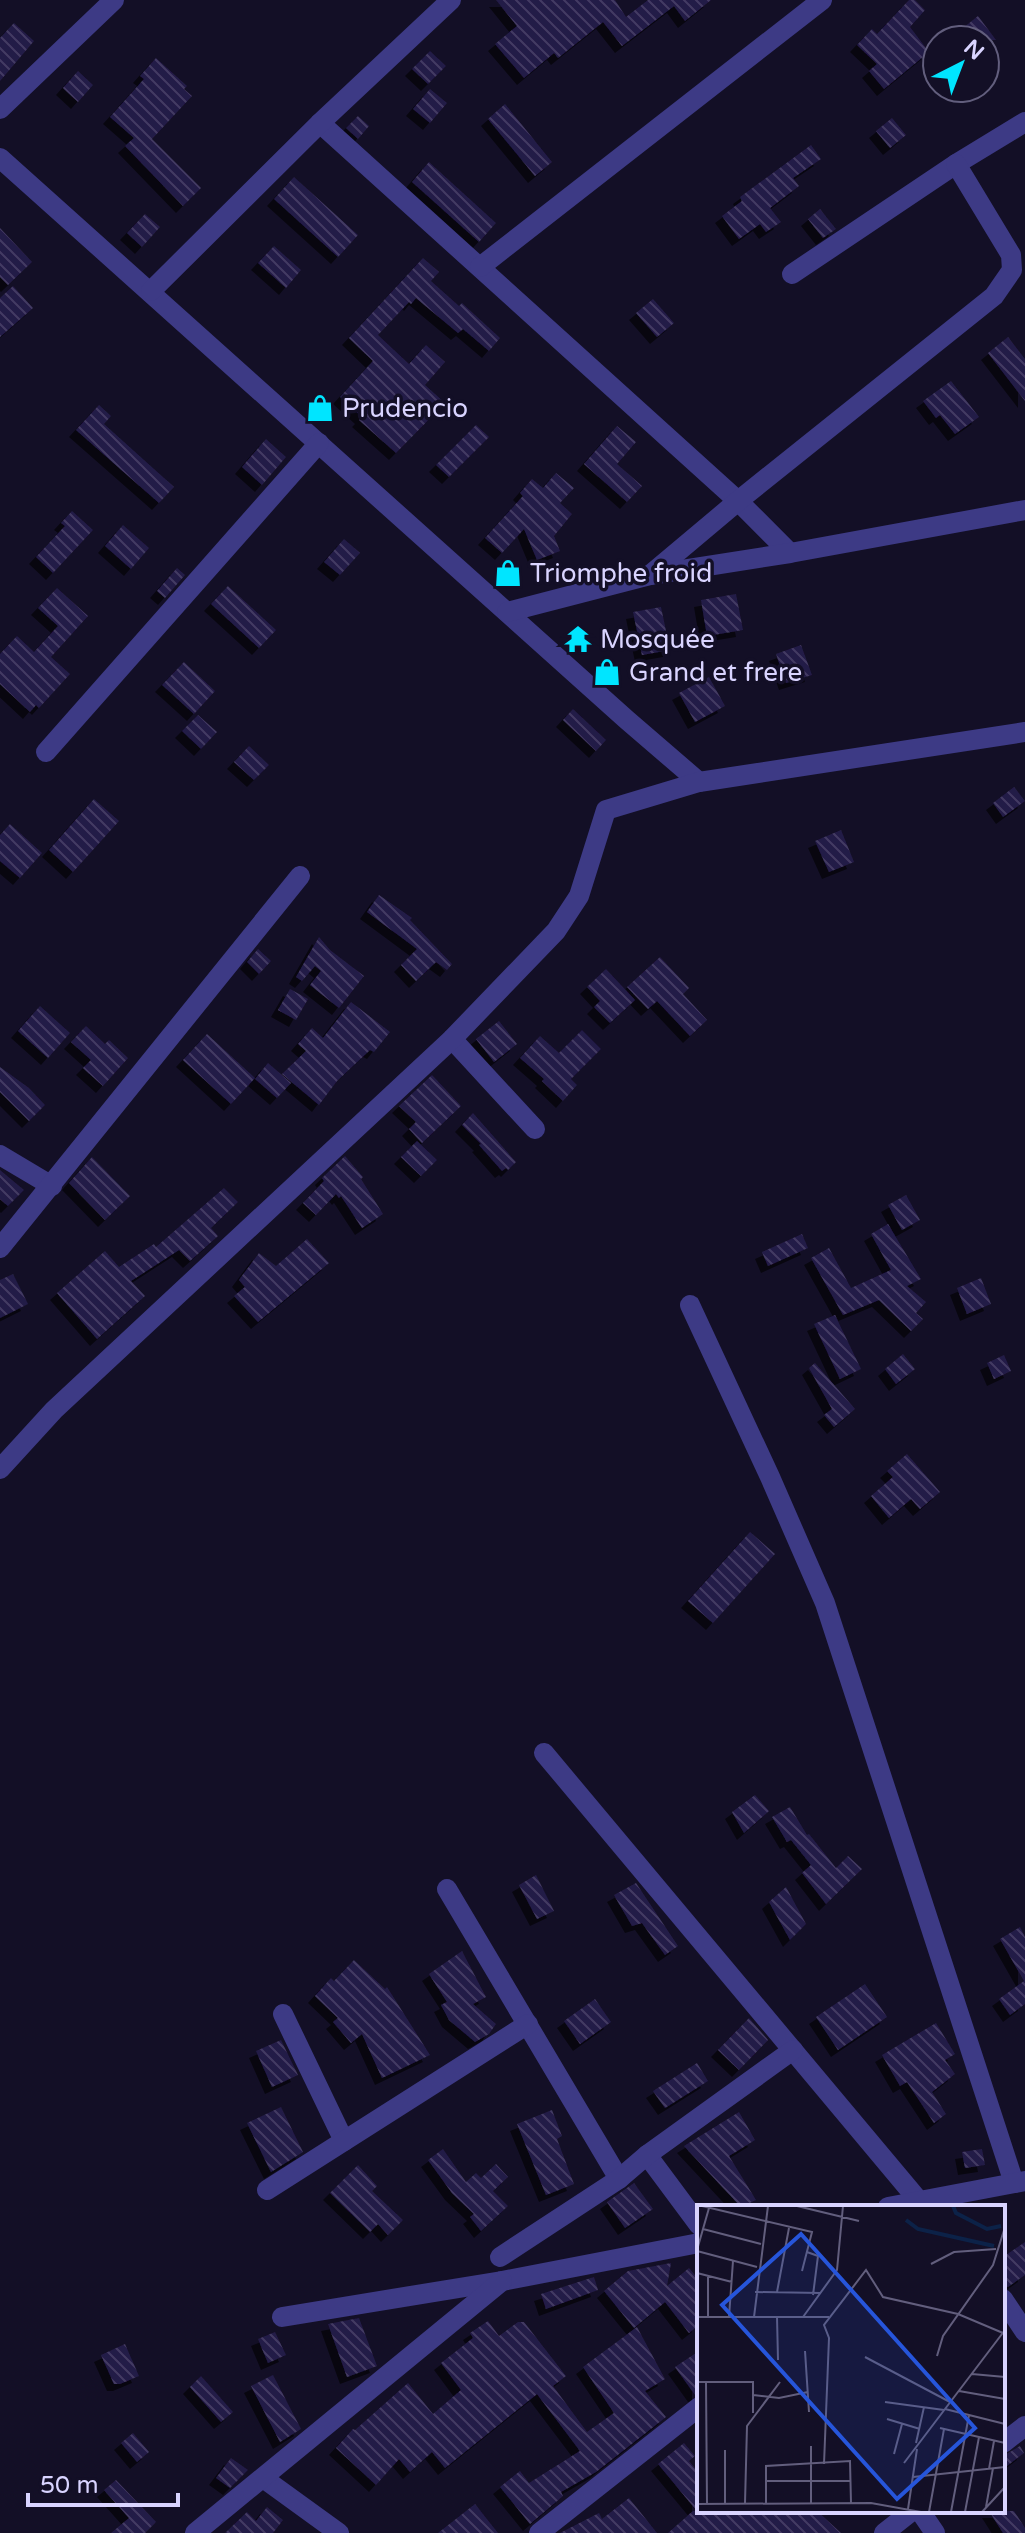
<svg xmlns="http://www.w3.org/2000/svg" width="1025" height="2533" font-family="'Varela Round',sans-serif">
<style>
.building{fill:url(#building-back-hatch);filter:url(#shadow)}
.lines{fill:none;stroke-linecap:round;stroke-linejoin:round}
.minor{stroke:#3d3a85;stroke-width:20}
.labels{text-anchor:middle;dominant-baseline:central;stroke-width:7;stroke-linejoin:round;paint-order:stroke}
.poi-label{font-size:26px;fill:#d9d4ff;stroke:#130f26;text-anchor:start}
.inset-river{fill:none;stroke:#0c2248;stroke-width:4}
.inset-road{fill:none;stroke:#625e7d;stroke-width:2}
.view{fill:#2655da;fill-opacity:0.15;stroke:#2655da;stroke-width:4}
.inset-edge{fill:none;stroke:#d9d4ff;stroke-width:4}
</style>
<defs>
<pattern id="building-back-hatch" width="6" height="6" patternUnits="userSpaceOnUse" patternTransform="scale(2)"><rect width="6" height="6" fill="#241b47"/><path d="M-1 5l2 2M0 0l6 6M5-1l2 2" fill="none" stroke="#433b63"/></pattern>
<filter id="shadow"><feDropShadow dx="-7" dy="7" stdDeviation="0" flood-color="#0009"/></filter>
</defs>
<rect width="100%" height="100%" fill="#130f26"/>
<!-- building -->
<g class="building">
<path d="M496 0H615L626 17 648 0H711L685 21 674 6 622 46 603 22 558 58 554 53 524 78 495 44 517 26Z"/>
<path d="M909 0H915L925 10 910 27 929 52 884 89 869 71 877 64 857 45 872 29 877 34Z"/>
<path d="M978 16 996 40H948Z"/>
<path d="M14 23 34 41 0 81V38Z"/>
<path d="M430 51 446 66 428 84 412 69Z"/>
<path d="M156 58 187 86 184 89 192 96 152 139 201 188 183 206 125 146 134 138 110 117 144 79 140 76Z"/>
<path d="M78 71 93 85 78 102 63 88Z"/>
<path d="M430 89 447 103 430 123 413 109Z"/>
<path d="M505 104 552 162 535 176 488 119Z"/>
<path d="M358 116 369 126 358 139 346 128Z"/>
<path d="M892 118 906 135 890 148 876 131Z"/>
<path d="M811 145 821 159 793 178 799 186 770 208 781 222 766 232 760 224 739 239 722 216 742 201 740 197Z"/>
<path d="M429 162 496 223 479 242 412 182Z"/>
<path d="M294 177 358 235 338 257 274 199Z"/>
<path d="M820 209 836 229 823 238 808 219Z"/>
<path d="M145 214 160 227 142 247 127 233Z"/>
<path d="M0 228 32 262 8 285 0 277Z"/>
<path d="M274 246 301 270 286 288 258 263Z"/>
<path d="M423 258 439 272 431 281 459 306 462 303 500 338 489 351 463 329 458 333 416 298 411 304 409 302 378 335 409 364 426 345 445 362 425 385 445 403 396 453 359 420 362 417 340 397 373 361 349 338Z"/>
<path d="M13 286 33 308 0 337V298Z"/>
<path d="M653 299 674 323 657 337 636 313Z"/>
<path d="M1008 337 1025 359V401L988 353Z"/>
<path d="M951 381 979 417 955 434 940 415 936 418 923 401Z"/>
<path d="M99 405 111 416 104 424 174 487 159 503 76 430Z"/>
<path d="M476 425 489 437 449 477 436 465Z"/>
<path d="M617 426 636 442 617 464 642 486 627 502 584 464Z"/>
<path d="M266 439 286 457 262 485 242 467Z"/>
<path d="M556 473 574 488 560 503 572 514 554 536 560 551 537 560 524 529 502 553 485 538 523 496 520 493 532 479 543 488Z"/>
<path d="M72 511 93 530 53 573 36 557 65 526 61 523Z"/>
<path d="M123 525 149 548 131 569 105 546Z"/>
<path d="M344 539 360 553 340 575 324 562Z"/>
<path d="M177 568 185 575 165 598 157 591Z"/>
<path d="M228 586 276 630 259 648 211 604Z"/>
<path d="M57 588 88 616 51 657 70 674 39 708 36 705 30 712 0 684V654L17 636 34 652 58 626 38 608Z"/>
<path d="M736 594 743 630 707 636 701 600Z"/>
<path d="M661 607 670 650 642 655 633 612Z"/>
<path d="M801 645 812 675 786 683 776 654Z"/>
<path d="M184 662 215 691 194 714 162 685Z"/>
<path d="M709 677 725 706 695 722 679 693Z"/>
<path d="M573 709 606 740 596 751 563 720Z"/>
<path d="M198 715 217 732 201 749 182 731Z"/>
<path d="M249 746 269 765 254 780 234 762Z"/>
<path d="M1014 787 1025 801 1003 817 993 803Z"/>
<path d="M94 799 119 821 73 872 49 850Z"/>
<path d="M10 824 42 853 20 878 0 861V835Z"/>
<path d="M841 830 854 862 829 872 815 841Z"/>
<path d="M379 895 412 918 410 920 452 964 447 970 436 962 416 981 401 965 417 949 367 912Z"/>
<path d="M319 937 330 950 364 976 339 1008 310 985 321 971 315 966 302 981 296 977Z"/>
<path d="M258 949 271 961 259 974 247 962Z"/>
<path d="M660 957 689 988 683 994 707 1020 690 1036 657 1001 648 1009 627 987Z"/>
<path d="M606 969 635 1000 610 1023 594 1007 600 1001 587 987Z"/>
<path d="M290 989 308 999 296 1020 278 1010Z"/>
<path d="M351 1002 390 1032 374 1052 370 1050 337 1081 319 1105 282 1074 306 1051 298 1044 312 1028 323 1038Z"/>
<path d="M40 1006 70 1033 48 1058 18 1031Z"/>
<path d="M499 1021 517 1044 494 1062 476 1039Z"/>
<path d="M86 1026 105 1044 109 1040 128 1058 103 1086 83 1068 91 1060 71 1042Z"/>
<path d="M582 1030 601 1049 571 1079 577 1085 563 1101 542 1081 544 1079 520 1058 540 1036 559 1053Z"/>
<path d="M207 1034 255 1078 231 1104 183 1060Z"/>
<path d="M268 1063 291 1083 277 1098 255 1079Z"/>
<path d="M0 1067 29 1088 45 1105 29 1121 0 1092Z"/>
<path d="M432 1075 461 1106 422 1143 409 1129 416 1122 399 1106Z"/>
<path d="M473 1113 516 1162 508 1170 506 1168 502 1171 479 1145 481 1144 462 1125Z"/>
<path d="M417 1141 437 1160 421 1176 401 1157Z"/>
<path d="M345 1156 363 1177 361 1179 383 1214 362 1228 341 1196 339 1198 336 1194 316 1215 303 1203 324 1181 322 1178Z"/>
<path d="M92 1157 130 1196 105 1220 69 1183Z"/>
<path d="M0 1170 24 1190 8 1206 0 1199Z"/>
<path d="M224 1188 238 1202 211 1228 218 1236 190 1261 179 1250 131 1281 145 1296 97 1339 57 1293 105 1251 119 1267 154 1244 156 1247Z"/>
<path d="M906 1195 920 1220 902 1230 888 1205Z"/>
<path d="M888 1224 921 1279 907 1286 926 1302 916 1313 923 1319 911 1331 879 1300 843 1315 811 1258 829 1248 851 1288 891 1270 871 1234Z"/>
<path d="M802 1234 808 1248 768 1266 762 1252Z"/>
<path d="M307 1239 329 1263 258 1322 234 1296 245 1287 239 1280 259 1253 276 1266Z"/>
<path d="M13 1274 28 1304 0 1318V1280Z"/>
<path d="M981 1278 991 1304 967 1314 957 1288Z"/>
<path d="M835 1315 861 1369 840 1379 814 1324Z"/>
<path d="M903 1354 915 1369 896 1384 885 1369Z"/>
<path d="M1004 1355 1011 1371 994 1379 987 1363Z"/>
<path d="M815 1363 855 1409 834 1427 824 1415 832 1409 809 1368Z"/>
<path d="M907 1454 940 1492 920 1509 911 1499 889 1518 871 1496 893 1477 887 1471Z"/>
<path d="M750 1532 775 1554 713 1623 688 1601Z"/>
<path d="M755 1795 769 1811 744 1833 732 1812Z"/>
<path d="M790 1807 807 1835 809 1834 836 1868 848 1856 862 1869 826 1904 802 1873 811 1865 791 1840 787 1842 772 1817Z"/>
<path d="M536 1875 554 1911 537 1919 519 1885Z"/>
<path d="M636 1883 678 1946 665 1955 642 1923 632 1926 614 1895Z"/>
<path d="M786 1887 806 1924 790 1940 769 1902Z"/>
<path d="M1020 1927 1025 1937V2004L1010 2015 999 1999 1024 1981 1000 1939Z"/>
<path d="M462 1951 486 1997 473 2004 496 2024 489 2034 475 2042 449 2020 441 2005 447 2002 429 1974Z"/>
<path d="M354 1960 385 1989 387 1987 430 2055 382 2078 362 2034 351 2043 333 2022 338 2018 315 1996 331 1978 334 1981Z"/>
<path d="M865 1984 887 2017 838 2050 816 2017Z"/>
<path d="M595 1999 611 2022 580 2044 564 2021Z"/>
<path d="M749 2018 768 2040 739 2070 718 2050Z"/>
<path d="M936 2023 955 2054 945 2060 955 2074 932 2092 946 2114 934 2123 907 2082 900 2086 882 2055Z"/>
<path d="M281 2040 298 2075 272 2087 256 2051Z"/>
<path d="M697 2063 708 2081 665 2108 653 2091Z"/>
<path d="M281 2107 303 2152 271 2172 247 2123Z"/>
<path d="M552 2110 562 2136 557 2139 574 2184 546 2195 517 2124Z"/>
<path d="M739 2112 755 2140 729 2156 756 2200 741 2207 684 2146Z"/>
<path d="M443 2149 466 2182 476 2173 481 2178 496 2164 508 2177 493 2191 508 2206 481 2231 470 2217 474 2214 452 2193 428 2160Z"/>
<path d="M982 2149 985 2165 965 2168 962 2152Z"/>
<path d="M358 2165 377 2186 372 2191 403 2220 388 2235 378 2224 370 2232 330 2193Z"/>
<path d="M634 2183 653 2209 625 2228 607 2202Z"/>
<path d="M1025 2242V2275L1008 2287 1003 2286V2257Z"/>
<path d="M671 2263 667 2286 689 2268 699 2280V2325L689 2333 665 2302 634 2328 604 2291 628 2271Z"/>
<path d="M594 2277 598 2290 546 2309 541 2294Z"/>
<path d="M359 2318 377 2366 347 2377 328 2324Z"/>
<path d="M488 2321 499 2336 518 2322H524L566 2376 553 2386 587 2432 614 2413 583 2367 637 2327 665 2379 645 2391 666 2417 596 2472 561 2492 563 2496 530 2524 500 2487 520 2471 529 2483 580 2451 537 2394 445 2468 432 2452 410 2472 399 2459 376 2485 336 2448 353 2429 355 2430 408 2383 433 2414 461 2390 441 2363 473 2338 470 2333Z"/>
<path d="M275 2332 286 2355 268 2363 258 2339Z"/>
<path d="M125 2344 139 2376 120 2384H114L101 2355Z"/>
<path d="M699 2351V2394L695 2395 675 2367Z"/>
<path d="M273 2375 301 2429 280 2442 251 2386Z"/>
<path d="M201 2376 233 2412 221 2422 190 2387Z"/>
<path d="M133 2433 149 2452 137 2462 121 2443Z"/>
<path d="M684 2443 695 2456 689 2461 699 2473V2511H817L841 2533H668L693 2511H697L658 2464Z"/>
<path d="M1020 2446 1024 2453 1003 2469V2456Z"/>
<path d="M231 2458 248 2470 230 2488 216 2478Z"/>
<path d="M116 2480 156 2522 145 2533H111L129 2518 104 2490Z"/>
<path d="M629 2498 657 2533H560L599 2513 602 2519Z"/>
<path d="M475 2504 498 2533H438Z"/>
<path d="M267 2507 283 2520 273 2533H225L247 2512 256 2521Z"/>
<path d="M989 2511H1014L1025 2528V2533H1003Z"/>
</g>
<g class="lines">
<!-- minor -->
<g class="minor">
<path d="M0 109 114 0"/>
<path d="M320 123 738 501 790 553"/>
<path d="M0 158 627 720 699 782"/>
<path d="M480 267 822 0"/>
<path d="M792 274 956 164 1025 122"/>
<path d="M151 291 320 123 451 0"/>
<path d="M650 575 738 501 994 296 1012 270 1011 255 956 164"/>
<path d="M507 612 650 575 790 553 1025 510"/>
<path d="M46 752 319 443"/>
<path d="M452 1039 535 1129"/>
<path d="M0 1155 52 1186"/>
<path d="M0 1248 300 876"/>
<path d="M690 1305 770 1477 825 1603 1014 2183"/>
<path d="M0 1469 54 1410 452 1039 556 931 579 896 606 810 699 782 1025 732"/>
<path d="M544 1753 919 2201"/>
<path d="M447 1889 619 2179"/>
<path d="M283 2014 344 2141"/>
<path d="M647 2155 699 2225"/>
<path d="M267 2190 528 2024"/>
<path d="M888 2207 1025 2181"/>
<path d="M500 2257 619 2179 647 2155 793 2050"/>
<path d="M1003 2299 1025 2332"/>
<path d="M282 2317 502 2281 699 2243"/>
<path d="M1003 2443 1025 2426"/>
<path d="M263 2478 339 2533"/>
<path d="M920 2511 935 2533"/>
<path d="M195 2533 502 2281"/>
<path d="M539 2533 699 2407"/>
<path d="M884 2533 912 2511"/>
</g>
</g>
<!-- icons -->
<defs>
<g id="shop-bare" transform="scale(2.16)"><path d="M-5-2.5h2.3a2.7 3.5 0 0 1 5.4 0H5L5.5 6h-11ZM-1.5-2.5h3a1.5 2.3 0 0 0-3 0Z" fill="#00e5ff" stroke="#130f26" stroke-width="2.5" paint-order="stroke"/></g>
<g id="temple-bare" transform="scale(2.16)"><path d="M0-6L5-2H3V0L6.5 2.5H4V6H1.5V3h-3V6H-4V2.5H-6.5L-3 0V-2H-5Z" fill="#00e5ff" stroke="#130f26" stroke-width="2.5" paint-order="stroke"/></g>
</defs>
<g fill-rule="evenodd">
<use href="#shop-bare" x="320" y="408"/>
<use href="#shop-bare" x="508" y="573"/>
<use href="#temple-bare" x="578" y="639"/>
<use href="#shop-bare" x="607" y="672"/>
</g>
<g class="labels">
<!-- poi labels -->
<g class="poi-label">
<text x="342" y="408">Prudencio</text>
<text x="530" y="573">Triomphe froid</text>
<text x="600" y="639">Mosquée</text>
<text x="629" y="672">Grand et frere</text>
</g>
</g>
<!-- overview -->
<g transform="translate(697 2205)">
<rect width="308" height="308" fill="#130f26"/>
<path class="inset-river" d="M256 1 259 8 290 24 304 21M209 15 221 24 297 41"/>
<path class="inset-road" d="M5 1 115 27 105 66M100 1 162 16M6 24 64 39M0 45 12 3M0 46 60 62M110 47 121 51 116 90M234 59 257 47 299 44M0 68 35 77M58 87 124 88M80 87 92 23M0 112H132M11 112V71M32 112 36 56M57 112 71 1M80 112 81 155M106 112 140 65 146 1M108 146 112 207M240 151 246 131 296 60 308 22M168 152 253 197M275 169 308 172M0 177H56V208M9 177 10 299M262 186 308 194M56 190 82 193 111 187M188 197 247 205M248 204 308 219M190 214 223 224M243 223 308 238M219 238 227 202M28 245V298M197 249 205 219M207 258 308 125M127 259 132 133 127 120 169 65 186 92 261 109 306 128M292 264 297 236M216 272 308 262M69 276H153M48 298 50 221 83 177M69 298V261L153 256 154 298M114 298V241M0 299 174 298 224 307M289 302 296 263M211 304 220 244M232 307 247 224M254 307 272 210M268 307 282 232M285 307 308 282"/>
<path class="view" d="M104 29 278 223 200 294 25 100Z"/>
<rect width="308" height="308" class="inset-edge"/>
</g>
<!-- north arrow -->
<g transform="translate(961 64) rotate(42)"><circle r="38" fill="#130f26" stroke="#625e7d" stroke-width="2"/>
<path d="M0-6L14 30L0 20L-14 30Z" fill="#00e5ff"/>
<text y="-12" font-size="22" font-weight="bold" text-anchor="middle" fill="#d9d4ff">N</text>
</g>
<!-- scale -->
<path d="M28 2493v12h150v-12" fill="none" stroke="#d9d4ff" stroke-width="4"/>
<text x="40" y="2493" font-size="24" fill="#d9d4ff" stroke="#130f26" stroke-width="6" paint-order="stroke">50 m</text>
</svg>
